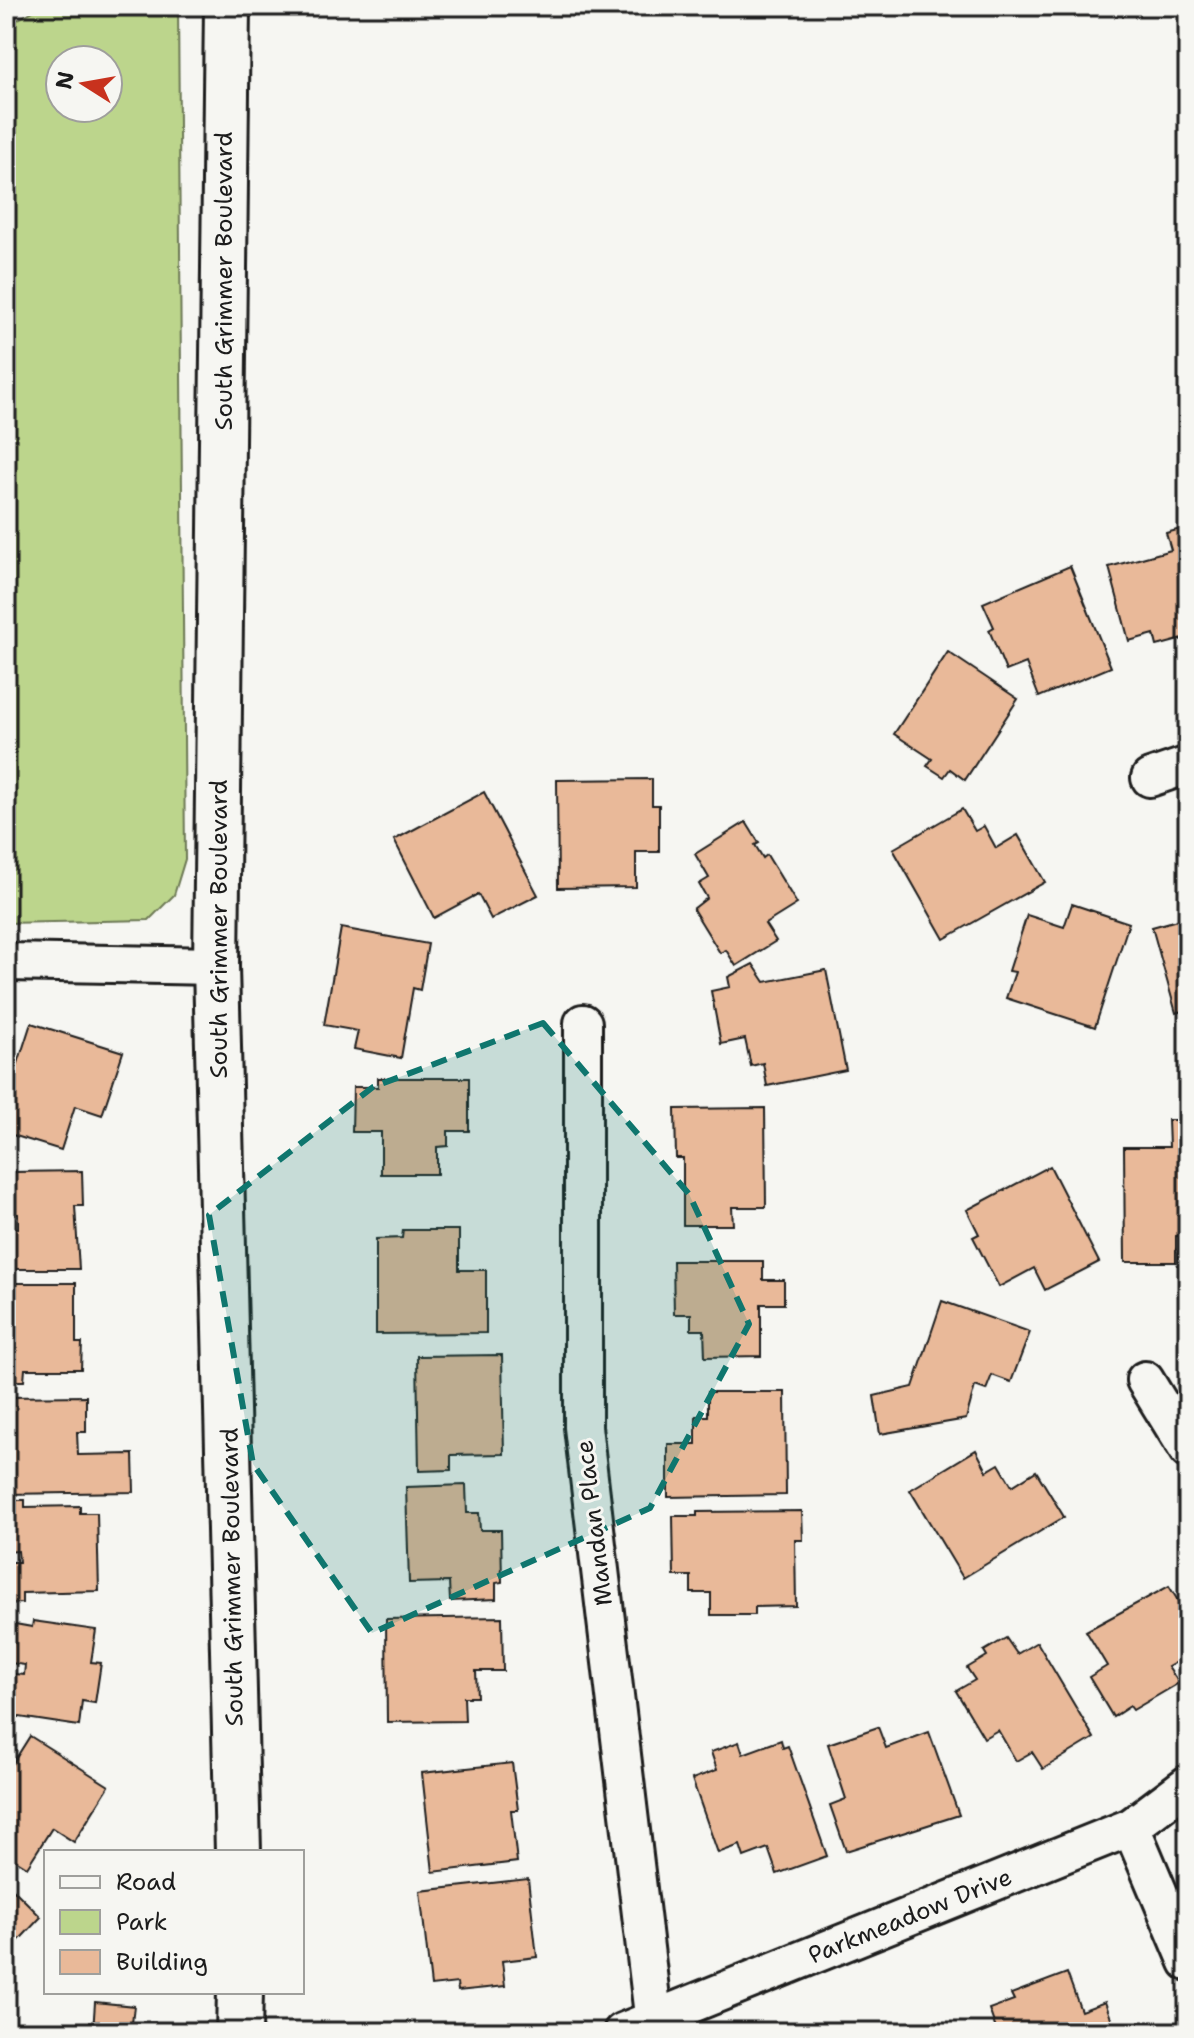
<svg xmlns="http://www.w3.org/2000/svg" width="1194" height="2038" font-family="'Shantell Sans',sans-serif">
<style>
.green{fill:#bcd58c;stroke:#6c7854;stroke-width:2;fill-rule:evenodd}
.building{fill:#e9b999;stroke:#1c1c1c;stroke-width:2}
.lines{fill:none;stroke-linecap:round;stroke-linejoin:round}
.street-casing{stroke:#1c1c1c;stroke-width:42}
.secondary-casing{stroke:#1c1c1c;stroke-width:50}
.street{stroke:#f6f6f2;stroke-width:36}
.secondary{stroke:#f6f6f2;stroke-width:44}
.marked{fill:#0f766e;fill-opacity:0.2;stroke:#0f766e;stroke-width:6;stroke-dasharray:16 10;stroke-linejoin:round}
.labels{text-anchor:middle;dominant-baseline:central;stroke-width:6;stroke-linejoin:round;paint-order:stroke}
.street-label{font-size:24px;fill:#1c1c1c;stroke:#f6f6f2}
</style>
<rect width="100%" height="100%" fill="#f6f6f2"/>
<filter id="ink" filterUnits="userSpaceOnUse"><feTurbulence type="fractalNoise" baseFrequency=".0125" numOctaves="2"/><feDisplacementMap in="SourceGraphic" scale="16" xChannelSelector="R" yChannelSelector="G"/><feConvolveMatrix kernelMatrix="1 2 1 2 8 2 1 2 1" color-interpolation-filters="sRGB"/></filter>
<g filter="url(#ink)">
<!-- green -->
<path class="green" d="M42 6H178L185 859 174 895 149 920 6 923V26ZM60 60H108V108H60Z"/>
<!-- building -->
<g class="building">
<path d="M1188 527V656L1183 639 1157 646 1154 634 1129 641 1109 567 1171 550 1166 533Z"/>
<path d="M1070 566 1111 667 1039 697 1026 663 1006 671 989 630 994 627 983 603Z"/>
<path d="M948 652 1018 699 965 780 950 769 944 777 927 766 932 759 894 734Z"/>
<path d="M652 779V805H659V852H636V887L558 888 557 780Z"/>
<path d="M484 792 538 895 491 919 478 894 434 918 394 840Z"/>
<path d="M962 809 975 831 984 826 996 848 1018 835 1045 882 944 939 893 849Z"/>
<path d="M746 822 759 843 755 845 763 858 767 855 797 904 765 924 776 941 736 966 726 950 720 953 693 909 707 898 699 884 709 878 695 854Z"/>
<path d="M1072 904 1129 923 1095 1027 1006 998 1015 972 1009 971 1027 915 1064 927Z"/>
<path d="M1188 917V1009L1176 1013 1152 927Z"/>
<path d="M341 928 428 944 420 990 413 988 401 1058 354 1049 358 1031 324 1025Z"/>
<path d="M753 964 765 982 826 970 846 1070 767 1086 763 1063 751 1066 745 1039 721 1044 711 991 730 987 728 977Z"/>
<path d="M31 1023 123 1052 102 1115 75 1106 61 1150 6 1133V1080L12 1082Z"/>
<path d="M378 1078H469V1131H448V1146L437 1147V1174H381V1132H352L353 1087H378Z"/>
<path d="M765 1108 766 1207H732L733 1225H683V1158H676L675 1109Z"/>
<path d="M1168 1120H1188V1236H1176V1262H1125L1124 1147H1169Z"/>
<path d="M1050 1166 1099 1262 1045 1290 1034 1268 999 1287 973 1237 979 1234 967 1210Z"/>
<path d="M82 1171 83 1206H75L79 1269H6V1228H18V1214H14L13 1172Z"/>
<path d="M403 1230H459V1270H486V1333L376 1334V1239L402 1238Z"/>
<path d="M673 1261H763V1280H784V1304H761V1356L705 1357 704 1330H691V1314H674Z"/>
<path d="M6 1283H76V1343H82L81 1369H25L24 1381H6V1339H16V1329H6Z"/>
<path d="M942 1301 1030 1332 1011 1382 992 1375 986 1390 975 1386 966 1419 880 1434 874 1396 913 1387Z"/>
<path d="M502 1355 504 1454 451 1455V1470L419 1471 417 1356Z"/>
<path d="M708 1392H785L786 1495 668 1497V1444H696V1416H708Z"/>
<path d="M86 1396V1432H77L78 1455 133 1454 134 1492 6 1494V1397Z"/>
<path d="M976 1450 987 1471 999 1464 1012 1486 1036 1471 1064 1517 963 1578 910 1490Z"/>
<path d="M466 1485 467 1513H479L480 1530H501L502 1582 496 1583V1599L450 1601 449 1582 409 1583 406 1487Z"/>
<path d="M13 1500H25V1507L80 1506V1513H97L99 1591 22 1593V1603L6 1604V1562H19L18 1551 7 1552 6 1506H12Z"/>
<path d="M802 1511 803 1540H795L796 1606 755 1607V1615H711V1593H691V1576H674L673 1516H697V1512Z"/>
<path d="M1169 1586 1188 1617V1642L1176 1649 1182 1659 1168 1667 1179 1683 1133 1710 1130 1706 1113 1717 1089 1677 1107 1666 1086 1631Z"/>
<path d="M502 1617 503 1671H476L477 1697H464L465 1721 387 1722 386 1619Z"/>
<path d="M33 1621 96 1630 91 1662 101 1663 95 1703 82 1701 79 1726 6 1715V1673L24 1675 25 1665 10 1663 15 1624 32 1627Z"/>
<path d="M1006 1638 1017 1654 1037 1642 1094 1738 1043 1769 1032 1752 1016 1761 998 1730 984 1738 956 1691 975 1680 967 1668 987 1656 984 1651Z"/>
<path d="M878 1727 886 1748 929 1732 959 1815 846 1851 830 1805 846 1799 828 1744Z"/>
<path d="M30 1736 109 1786 74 1842 52 1828 27 1867 6 1854V1774Z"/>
<path d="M781 1740 783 1748 788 1746 827 1856 777 1874 768 1848 744 1857 740 1845 718 1853 692 1779 717 1770 711 1752 739 1742 743 1754Z"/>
<path d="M512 1763 518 1810H511L517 1862 433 1872 422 1773Z"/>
<path d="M528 1879 537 1957 502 1961 505 1986 458 1991 457 1983 431 1986 420 1891Z"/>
<path d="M6 1882 41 1917 6 1954Z"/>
<path d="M1067 1973 1081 2011 1105 2002 1116 2032H997L989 2009 1014 2000 1011 1994Z"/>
<path d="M95 2002 134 2006 131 2032H93Z"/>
</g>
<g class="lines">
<!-- street casing -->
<g class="street-casing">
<g id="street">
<path d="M1150 778 1188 765"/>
<path d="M6 962 216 966"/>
<path d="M583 1023V1427L655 2032"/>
<path d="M1145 1380 1188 1450"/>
<path d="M1131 1827 1188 1962"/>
<path d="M622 2032 1131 1827 1188 1784"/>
</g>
</g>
<!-- secondary casing -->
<g class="secondary-casing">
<g id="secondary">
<path d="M227 6 216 966 238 1852"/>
<path d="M239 2032 240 1992"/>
</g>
</g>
<!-- street -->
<use href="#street" class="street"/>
<!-- secondary -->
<use href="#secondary" class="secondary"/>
</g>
</g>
<!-- marked area -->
<path class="marked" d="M543 1023 689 1194 749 1324 650 1508 372 1633 253 1464 209 1215 373 1087Z"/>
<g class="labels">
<!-- street labels -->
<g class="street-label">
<text transform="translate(224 281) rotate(-90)">South Grimmer Boulevard</text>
<text transform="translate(219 929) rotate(-90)">South Grimmer Boulevard</text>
<text transform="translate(594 1523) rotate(-97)">Mandan Place</text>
<text transform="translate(232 1577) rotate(-91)">South Grimmer Boulevard</text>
<text transform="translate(910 1916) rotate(-22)">Parkmeadow Drive</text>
</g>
</g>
<!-- margin -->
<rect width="1194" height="2038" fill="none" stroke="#f6f6f2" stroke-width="32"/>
<rect x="16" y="16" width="1162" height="2006" fill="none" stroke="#1c1c1c" stroke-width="3" filter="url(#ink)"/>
<!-- legend -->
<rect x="44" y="1850" width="260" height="144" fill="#f6f6f2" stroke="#9f9f9c" stroke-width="2"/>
<rect x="60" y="1876" width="40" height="12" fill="#f6f6f2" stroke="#9f9f9c" stroke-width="2"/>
<text x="116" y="1890" font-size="24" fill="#1c1c1c">Road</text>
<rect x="60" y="1910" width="40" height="24" fill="#bcd58c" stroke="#9f9f9c" stroke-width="2"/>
<text x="116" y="1930" font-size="24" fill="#1c1c1c">Park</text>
<rect x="60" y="1950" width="40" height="24" fill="#e9b999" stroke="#9f9f9c" stroke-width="2"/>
<text x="116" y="1970" font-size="24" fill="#1c1c1c">Building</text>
<!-- north arrow -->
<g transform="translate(84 84) rotate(281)"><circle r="38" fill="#f6f6f2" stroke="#9f9f9c" stroke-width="2"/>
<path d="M0-6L14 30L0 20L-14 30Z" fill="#c8321e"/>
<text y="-12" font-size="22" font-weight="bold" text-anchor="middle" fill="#1c1c1c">N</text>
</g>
</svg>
